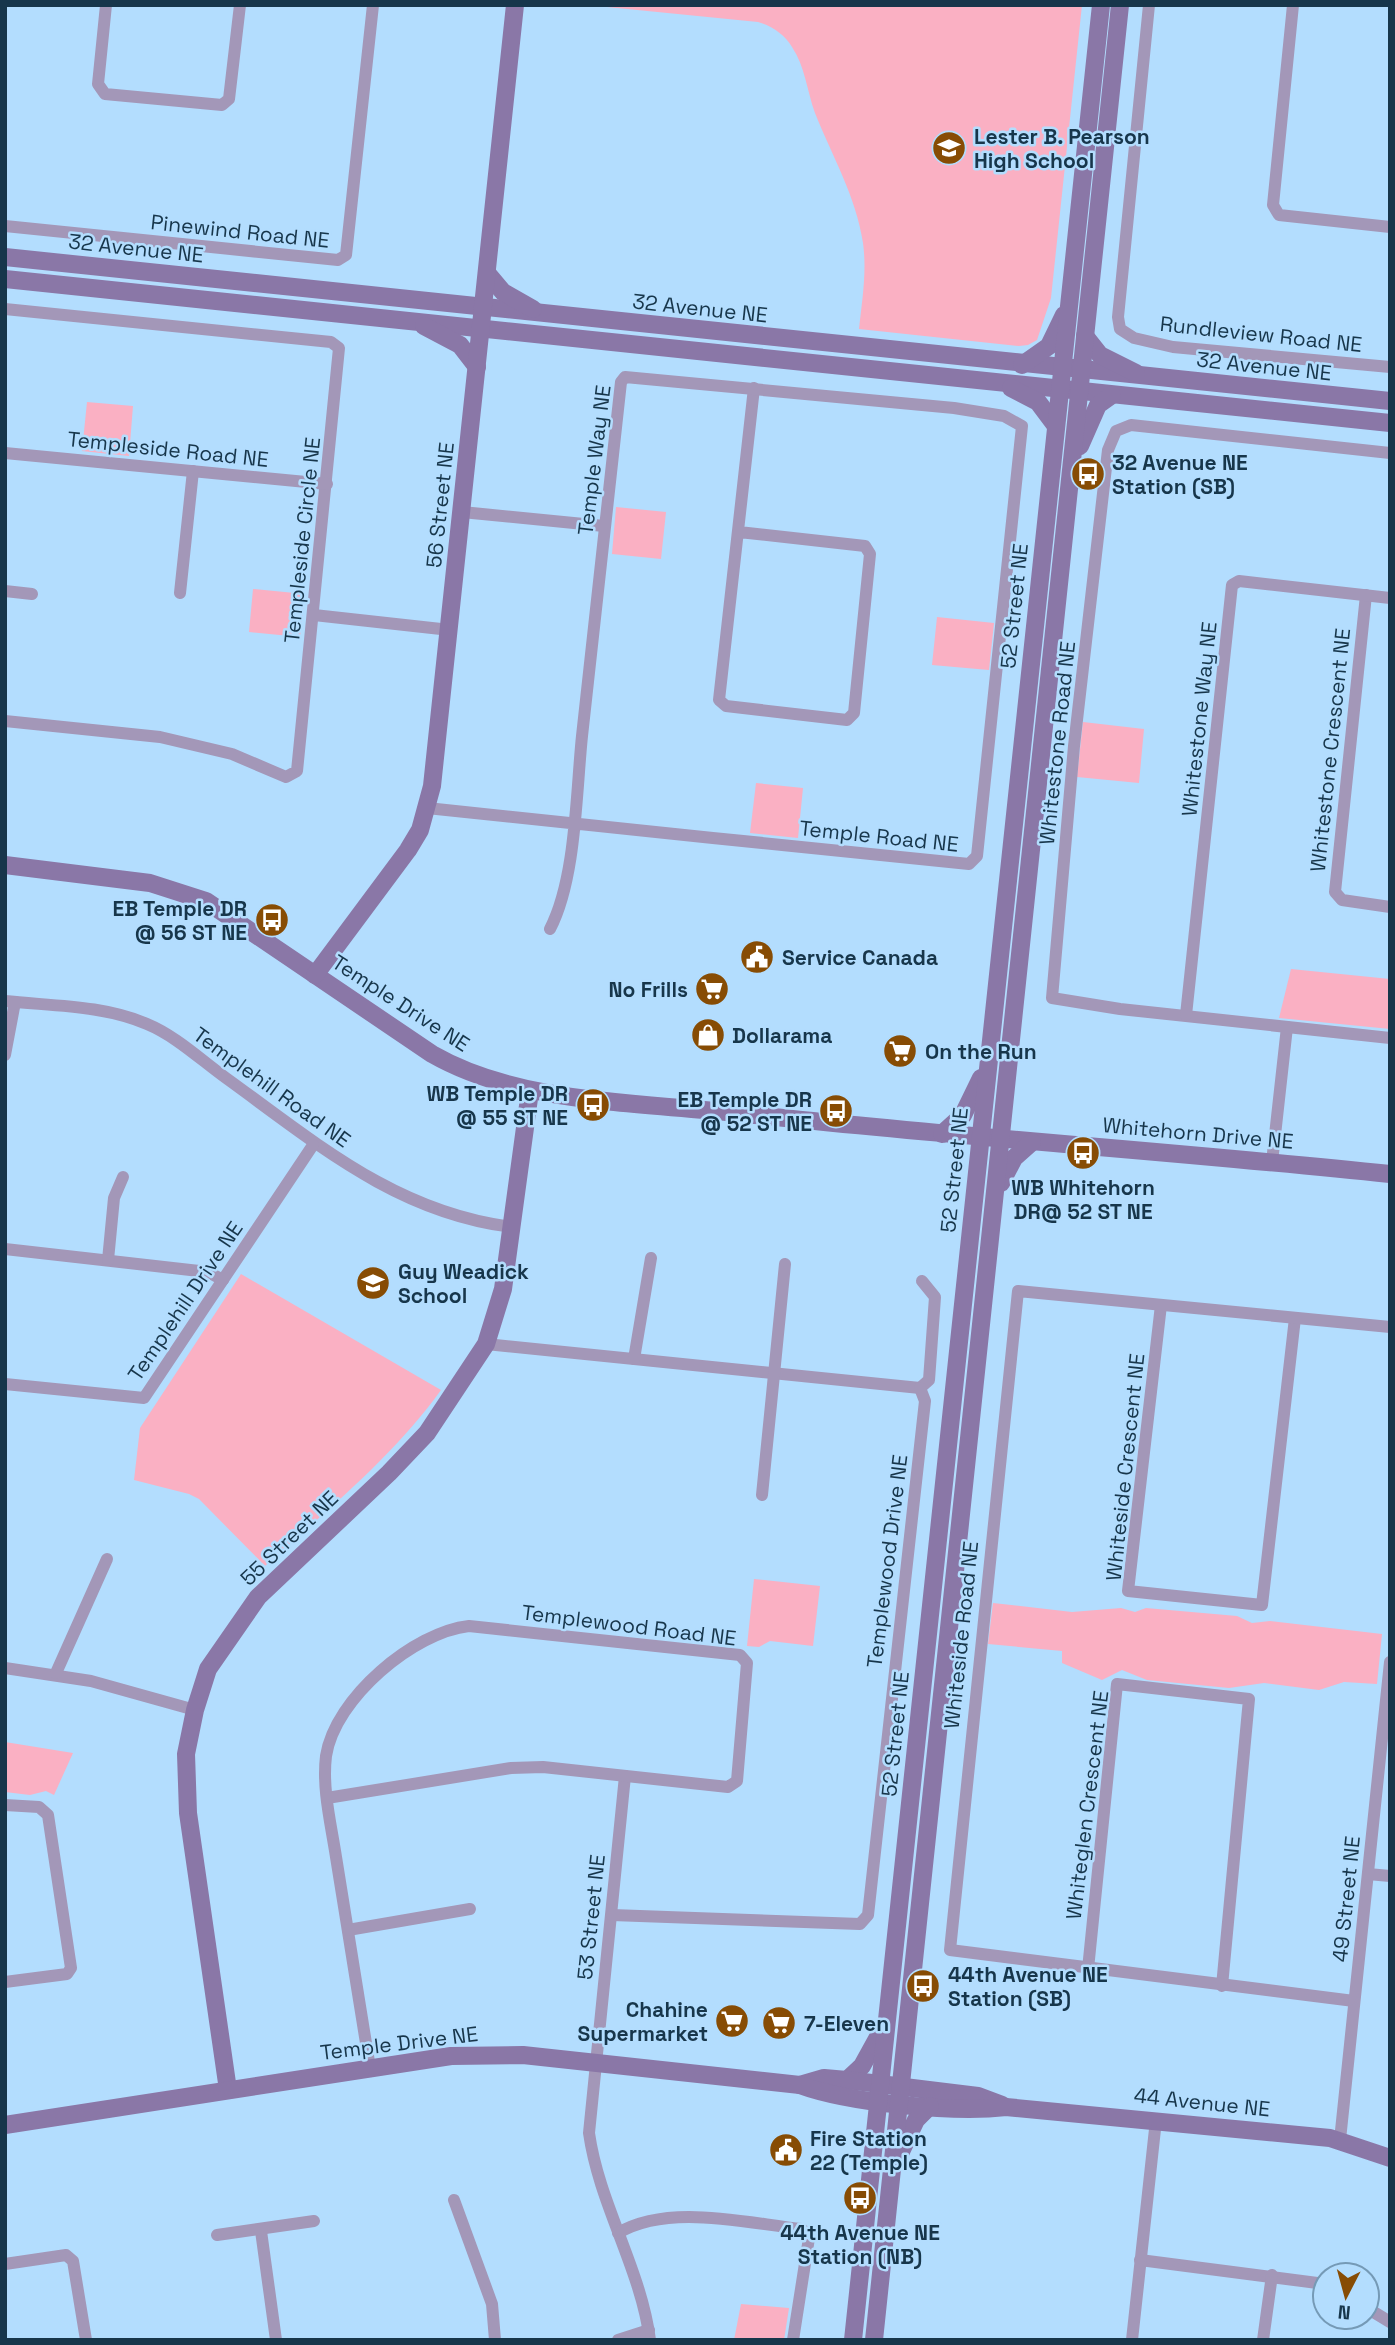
<svg xmlns="http://www.w3.org/2000/svg" width="1395" height="2345" font-family="'Space Grotesk',sans-serif">
<style>
.green{fill:#fab0c3}
.lines{fill:none;stroke-linecap:round;stroke-linejoin:round}
.street{stroke:#a397b8;stroke-width:12}
.secondary{stroke:#8a77a7;stroke-width:18}
.labels{text-anchor:middle;dominant-baseline:central;stroke-width:5;stroke-linejoin:round;paint-order:stroke}
.poi-label{font-size:21px;font-weight:bold;fill:#17364b;stroke:#b3ddfe;text-anchor:start}
.street-label{font-size:21px;fill:#17364b;stroke:#b3ddfe}
</style>
<rect width="100%" height="100%" fill="#b3ddfe"/>
<!-- green -->
<g class="green">
<path d="M587 5H1082L1051 298 1037 340 1028 345 1019 346 859 329C862 301 867 272 863 243 856 196 832 156 815 113 807 91 805 66 792 47 785 35 772 26 758 22Z"/>
<path d="M87 402 133 406 129 456 82 451Z"/>
<path d="M616 507 666 512 661 559 612 554Z"/>
<path d="M253 589 305 594 300 637 249 632Z"/>
<path d="M937 617 994 623 989 670 932 665Z"/>
<path d="M1083 722 1144 729 1139 783 1077 777Z"/>
<path d="M756 783 803 788 798 838 750 833Z"/>
<path d="M1291 969 1390 979V1029L1279 1018Z"/>
<path d="M241 1274 441 1390C393 1457 326 1511 265 1566L199 1499 189 1494 134 1480 140 1428Z"/>
<path d="M754 1579 820 1586 813 1646 770 1641 759 1647 747 1646Z"/>
<path d="M993 1603 1072 1612 1121 1608 1135 1612 1146 1608 1237 1616 1252 1623 1270 1621 1382 1634 1377 1684 1344 1682 1319 1690 1264 1683 1229 1688 1147 1680 1122 1670 1102 1680 1062 1663V1651L988 1644Z"/>
<path d="M5 1742 73 1753 54 1795 46 1791 30 1795 5 1792Z"/>
<path d="M741 2304 789 2308 784 2340H734Z"/>
</g>
<g class="lines">
<!-- street -->
<g class="street">
<path d="M106 5 98 84 105 94 222 105 229 99 240 5"/>
<path d="M1149 5 1118 317 1120 329 1134 338 1173 347 1390 367"/>
<path d="M1293 5 1273 205 1279 215 1390 227"/>
<path d="M5 226 338 260 346 255 373 5"/>
<path d="M5 309 331 342 339 348 297 771 286 777 232 754 160 737 5 721"/>
<path d="M5 453 327 484"/>
<path d="M1390 453 1131 425 1116 431 1108 450 1074 746 1052 998 1120 1009 1390 1038"/>
<path d="M462 512 604 526"/>
<path d="M739 532 865 546 870 554 854 713 847 720 726 706 719 700 754 388"/>
<path d="M5 591 32 594"/>
<path d="M180 593 193 471"/>
<path d="M1366 595 1335 892 1342 900 1390 907"/>
<path d="M314 615 450 630"/>
<path d="M427 808C608 827 788 846 969 864L977 856 1022 426 1004 416 954 408 625 377 621 382C607 500 594 618 582 736 576 794 576 879 550 929"/>
<path d="M5 1001C52 1006 103 1005 147 1024 176 1036 201 1060 226 1078 316 1143 397 1213 512 1227"/>
<path d="M1186 1015 1232 585 1239 581 1390 598"/>
<path d="M5 1055 15 1002"/>
<path d="M1272 1162 1287 1027"/>
<path d="M5 1249 208 1272 223 1280"/>
<path d="M108 1260 114 1198 123 1177"/>
<path d="M1161 1305 1128 1591 1262 1605 1295 1318"/>
<path d="M486 1344 920 1388"/>
<path d="M634 1359 651 1258"/>
<path d="M5 1384 144 1398 313 1145"/>
<path d="M920 1388 929 1380 935 1297 922 1281"/>
<path d="M762 1495 785 1264"/>
<path d="M5 1668 91 1681 195 1710"/>
<path d="M56 1673 107 1559"/>
<path d="M625 1776 589 2133C599 2204 641 2269 650 2340"/>
<path d="M327 1798 511 1768 543 1767 728 1787 737 1781 747 1663 740 1655 469 1626C414 1632 335 1698 326 1756 322 1789 331 1824 336 1857 347 1927 359 1997 370 2068"/>
<path d="M5 1805 39 1807 48 1815 71 1968 67 1974 5 1982"/>
<path d="M1368 1874 1390 1876"/>
<path d="M612 1915 860 1924 868 1915 925 1401 920 1388"/>
<path d="M348 1930 470 1909"/>
<path d="M1088 1969 1117 1684 1249 1699 1222 1986"/>
<path d="M1354 2001 950 1950 1018 1291 1390 1327"/>
<path d="M1340 2140 1390 1662"/>
<path d="M454 2200 492 2304 495 2340"/>
<path d="M261 2231 276 2340"/>
<path d="M618 2233C669 2203 745 2223 802 2229L809 2238 793 2340"/>
<path d="M217 2235 314 2221"/>
<path d="M1140 2260 1325 2284"/>
<path d="M5 2264 66 2255 73 2261 86 2340"/>
<path d="M1367 2308 1390 2322"/>
<path d="M618 2340 649 2330"/>
<path d="M1132 2340 1156 2120"/>
<path d="M1263 2340 1272 2275"/>
</g>
<!-- secondary -->
<g class="secondary">
<path d="M5 257 1390 401"/>
<path d="M487 273 503 292 533 309"/>
<path d="M5 279 1390 423"/>
<path d="M424 326 460 345 477 367"/>
<path d="M1085 336 1100 355 1136 373"/>
<path d="M1022 365 1049 346 1064 315"/>
<path d="M1011 388 1038 402 1056 426"/>
<path d="M1080 446 1098 405 1112 395"/>
<path d="M5 865 150 883 206 901 432 1054C519 1104 637 1102 736 1113 953 1137 1172 1151 1390 1174"/>
<path d="M315 975 408 850 420 830 432 786 515 5"/>
<path d="M942 1134 963 1115 981 1078"/>
<path d="M1001 1183 1014 1158 1032 1142"/>
<path d="M847 2080 862 2066 883 2028"/>
<path d="M800 2085 824 2078 847 2080 978 2096 1002 2105"/>
<path d="M228 2090 188 1813 186 1754 195 1710 208 1669 258 1597 389 1473 427 1433 486 1344 503 1289 530 1091"/>
<path d="M5 2125 451 2056 523 2055 800 2085C849 2103 954 2113 1006 2107L1330 2138 1390 2158"/>
<path d="M898 2158 916 2120 930 2106"/>
<path d="M853 2340 1101 5"/>
<path d="M874 2340 1120 5"/>
</g>
</g>
<!-- icons -->
<defs>
<g id="school-disc" transform="scale(1.75)"><circle r="9.5" fill="#874c04" stroke="#b3ddfe"/><path d="M0-5L7-2L0 1L-7-2ZM-4 1L0 2.5L4 1V4Q0 6-4 4Z" fill="#fff"/></g>
<g id="bus-disc" transform="scale(1.75)"><circle r="9.5" fill="#874c04" stroke="#b3ddfe"/><path d="M-5-6H5V4H4V6H2V4H-2V6H-4V4H-5ZM-3.5-4V0h7V-4ZM-3.5 1.2v1.5H-2V1.2ZM2 1.2v1.5H3.5V1.2Z" fill="#fff"/></g>
<g id="civic-disc" transform="scale(1.75)"><circle r="9.5" fill="#874c04" stroke="#b3ddfe"/><path d="M-.6-6.5H3V-4.5H.6V-3L4-1V1h2V6H-6V1h2V-1L-.6-3ZM-1.2 2.5V6h2.4V2.5Z" fill="#fff"/></g>
<g id="supermarket-disc" transform="scale(1.75)"><circle r="9.5" fill="#874c04" stroke="#b3ddfe"/><path d="M-6-5.5h2.5l.6 2H6L4.5 2H-2.5L-4.4-4H-6ZM-1.5 3.2a1.3 1.3 0 1 0 .1 0ZM3 3.2a1.3 1.3 0 1 0 .1 0Z" fill="#fff"/></g>
<g id="shop-disc" transform="scale(1.75)"><circle r="9.5" fill="#874c04" stroke="#b3ddfe"/><path d="M-5-2.5h2.3a2.7 3.5 0 0 1 5.4 0H5L5.5 6h-11ZM-1.5-2.5h3a1.5 2.3 0 0 0-3 0Z" fill="#fff"/></g>
</defs>
<g fill-rule="evenodd">
<use href="#school-disc" x="949" y="148"/>
<use href="#bus-disc" x="1088" y="474"/>
<use href="#bus-disc" x="272" y="920"/>
<use href="#civic-disc" x="757" y="957"/>
<use href="#supermarket-disc" x="712" y="989"/>
<use href="#shop-disc" x="708" y="1035"/>
<use href="#supermarket-disc" x="900" y="1051"/>
<use href="#bus-disc" x="593" y="1105"/>
<use href="#bus-disc" x="836" y="1111"/>
<use href="#bus-disc" x="1083" y="1153"/>
<use href="#school-disc" x="373" y="1283"/>
<use href="#bus-disc" x="923" y="1986"/>
<use href="#supermarket-disc" x="732" y="2021"/>
<use href="#supermarket-disc" x="779" y="2023"/>
<use href="#civic-disc" x="786" y="2150"/>
<use href="#bus-disc" x="860" y="2198"/>
</g>
<g class="labels">
<!-- poi labels -->
<g class="poi-label">
<text x="974" y="136">Lester B. Pearson<tspan x="974" dy="24">High School</tspan></text>
<text x="1112" y="462">32 Avenue NE<tspan x="1112" dy="24">Station (SB)</tspan></text>
<text x="247" y="908" text-anchor="end">EB Temple DR<tspan x="247" dy="24">@ 56 ST NE</tspan></text>
<text x="782" y="957">Service Canada</text>
<text x="688" y="989" text-anchor="end">No Frills</text>
<text x="732" y="1035">Dollarama</text>
<text x="925" y="1051">On the Run</text>
<text x="568" y="1093" text-anchor="end">WB Temple DR<tspan x="568" dy="24">@ 55 ST NE</tspan></text>
<text x="812" y="1099" text-anchor="end">EB Temple DR<tspan x="812" dy="24">@ 52 ST NE</tspan></text>
<text x="1083" y="1187" text-anchor="middle">WB Whitehorn<tspan x="1083" dy="24">DR@ 52 ST NE</tspan></text>
<text x="398" y="1271">Guy Weadick<tspan x="398" dy="24">School</tspan></text>
<text x="948" y="1974">44th Avenue NE<tspan x="948" dy="24">Station (SB)</tspan></text>
<text x="708" y="2009" text-anchor="end">Chahine<tspan x="708" dy="24">Supermarket</tspan></text>
<text x="804" y="2023">7-Eleven</text>
<text x="810" y="2138">Fire Station<tspan x="810" dy="24">22 (Temple)</tspan></text>
<text x="860" y="2232" text-anchor="middle">44th Avenue NE<tspan x="860" dy="24">Station (NB)</tspan></text>
</g>
<!-- street labels -->
<g class="street-label">
<text transform="translate(240 231) rotate(6)">Pinewind Road NE</text>
<text transform="translate(136 248) rotate(6)">32 Avenue NE</text>
<text transform="translate(700 308) rotate(6)">32 Avenue NE</text>
<text transform="translate(1261 334) rotate(6)">Rundleview Road NE</text>
<text transform="translate(1264 366) rotate(6)">32 Avenue NE</text>
<text transform="translate(168 449) rotate(6)">Templeside Road NE</text>
<text transform="translate(594 460) rotate(-83)">Temple Way NE</text>
<text transform="translate(440 505) rotate(-84)">56 Street NE</text>
<text transform="translate(302 540) rotate(-84)">Templeside Circle NE</text>
<text transform="translate(1014 606) rotate(-84)">52 Street NE</text>
<text transform="translate(1199 719) rotate(-84)">Whitestone Way NE</text>
<text transform="translate(1057 743) rotate(-84)">Whitestone Road NE</text>
<text transform="translate(1330 750) rotate(-84)">Whitestone Crescent NE</text>
<text transform="translate(879 836) rotate(6)">Temple Road NE</text>
<text transform="translate(401 1003) rotate(33)">Temple Drive NE</text>
<text transform="translate(272 1087) rotate(36)">Templehill Road NE</text>
<text transform="translate(1198 1133) rotate(5)">Whitehorn Drive NE</text>
<text transform="translate(954 1170) rotate(-84)">52 Street NE</text>
<text transform="translate(185 1301) rotate(-56)">Templehill Drive NE</text>
<text transform="translate(1125 1467) rotate(-84)">Whiteside Crescent NE</text>
<text transform="translate(289 1538) rotate(-44)">55 Street NE</text>
<text transform="translate(887 1561) rotate(-83)">Templewood Drive NE</text>
<text transform="translate(629 1625) rotate(7)">Templewood Road NE</text>
<text transform="translate(961 1635) rotate(-84)">Whiteside Road NE</text>
<text transform="translate(895 1734) rotate(-84)">52 Street NE</text>
<text transform="translate(1087 1805) rotate(-83)">Whiteglen Crescent NE</text>
<text transform="translate(1346 1899) rotate(-84)">49 Street NE</text>
<text transform="translate(591 1917) rotate(-84)">53 Street NE</text>
<text transform="translate(399 2043) rotate(-7)">Temple Drive NE</text>
<text transform="translate(1202 2102) rotate(6)">44 Avenue NE</text>
</g>
</g>
<!-- border -->
<rect width="1395" height="2345" fill="none" stroke="#17364b" stroke-width="14"/>
<!-- north arrow -->
<g transform="translate(1346 2296) rotate(186)"><circle r="33" fill="#b3ddfe" stroke="#759ab6" stroke-width="2"/>
<path d="M0-5L12 26L0 18L-12 26Z" fill="#874c04"/>
<text y="-10" font-size="19" font-weight="bold" text-anchor="middle" fill="#17364b">N</text>
</g>
</svg>
